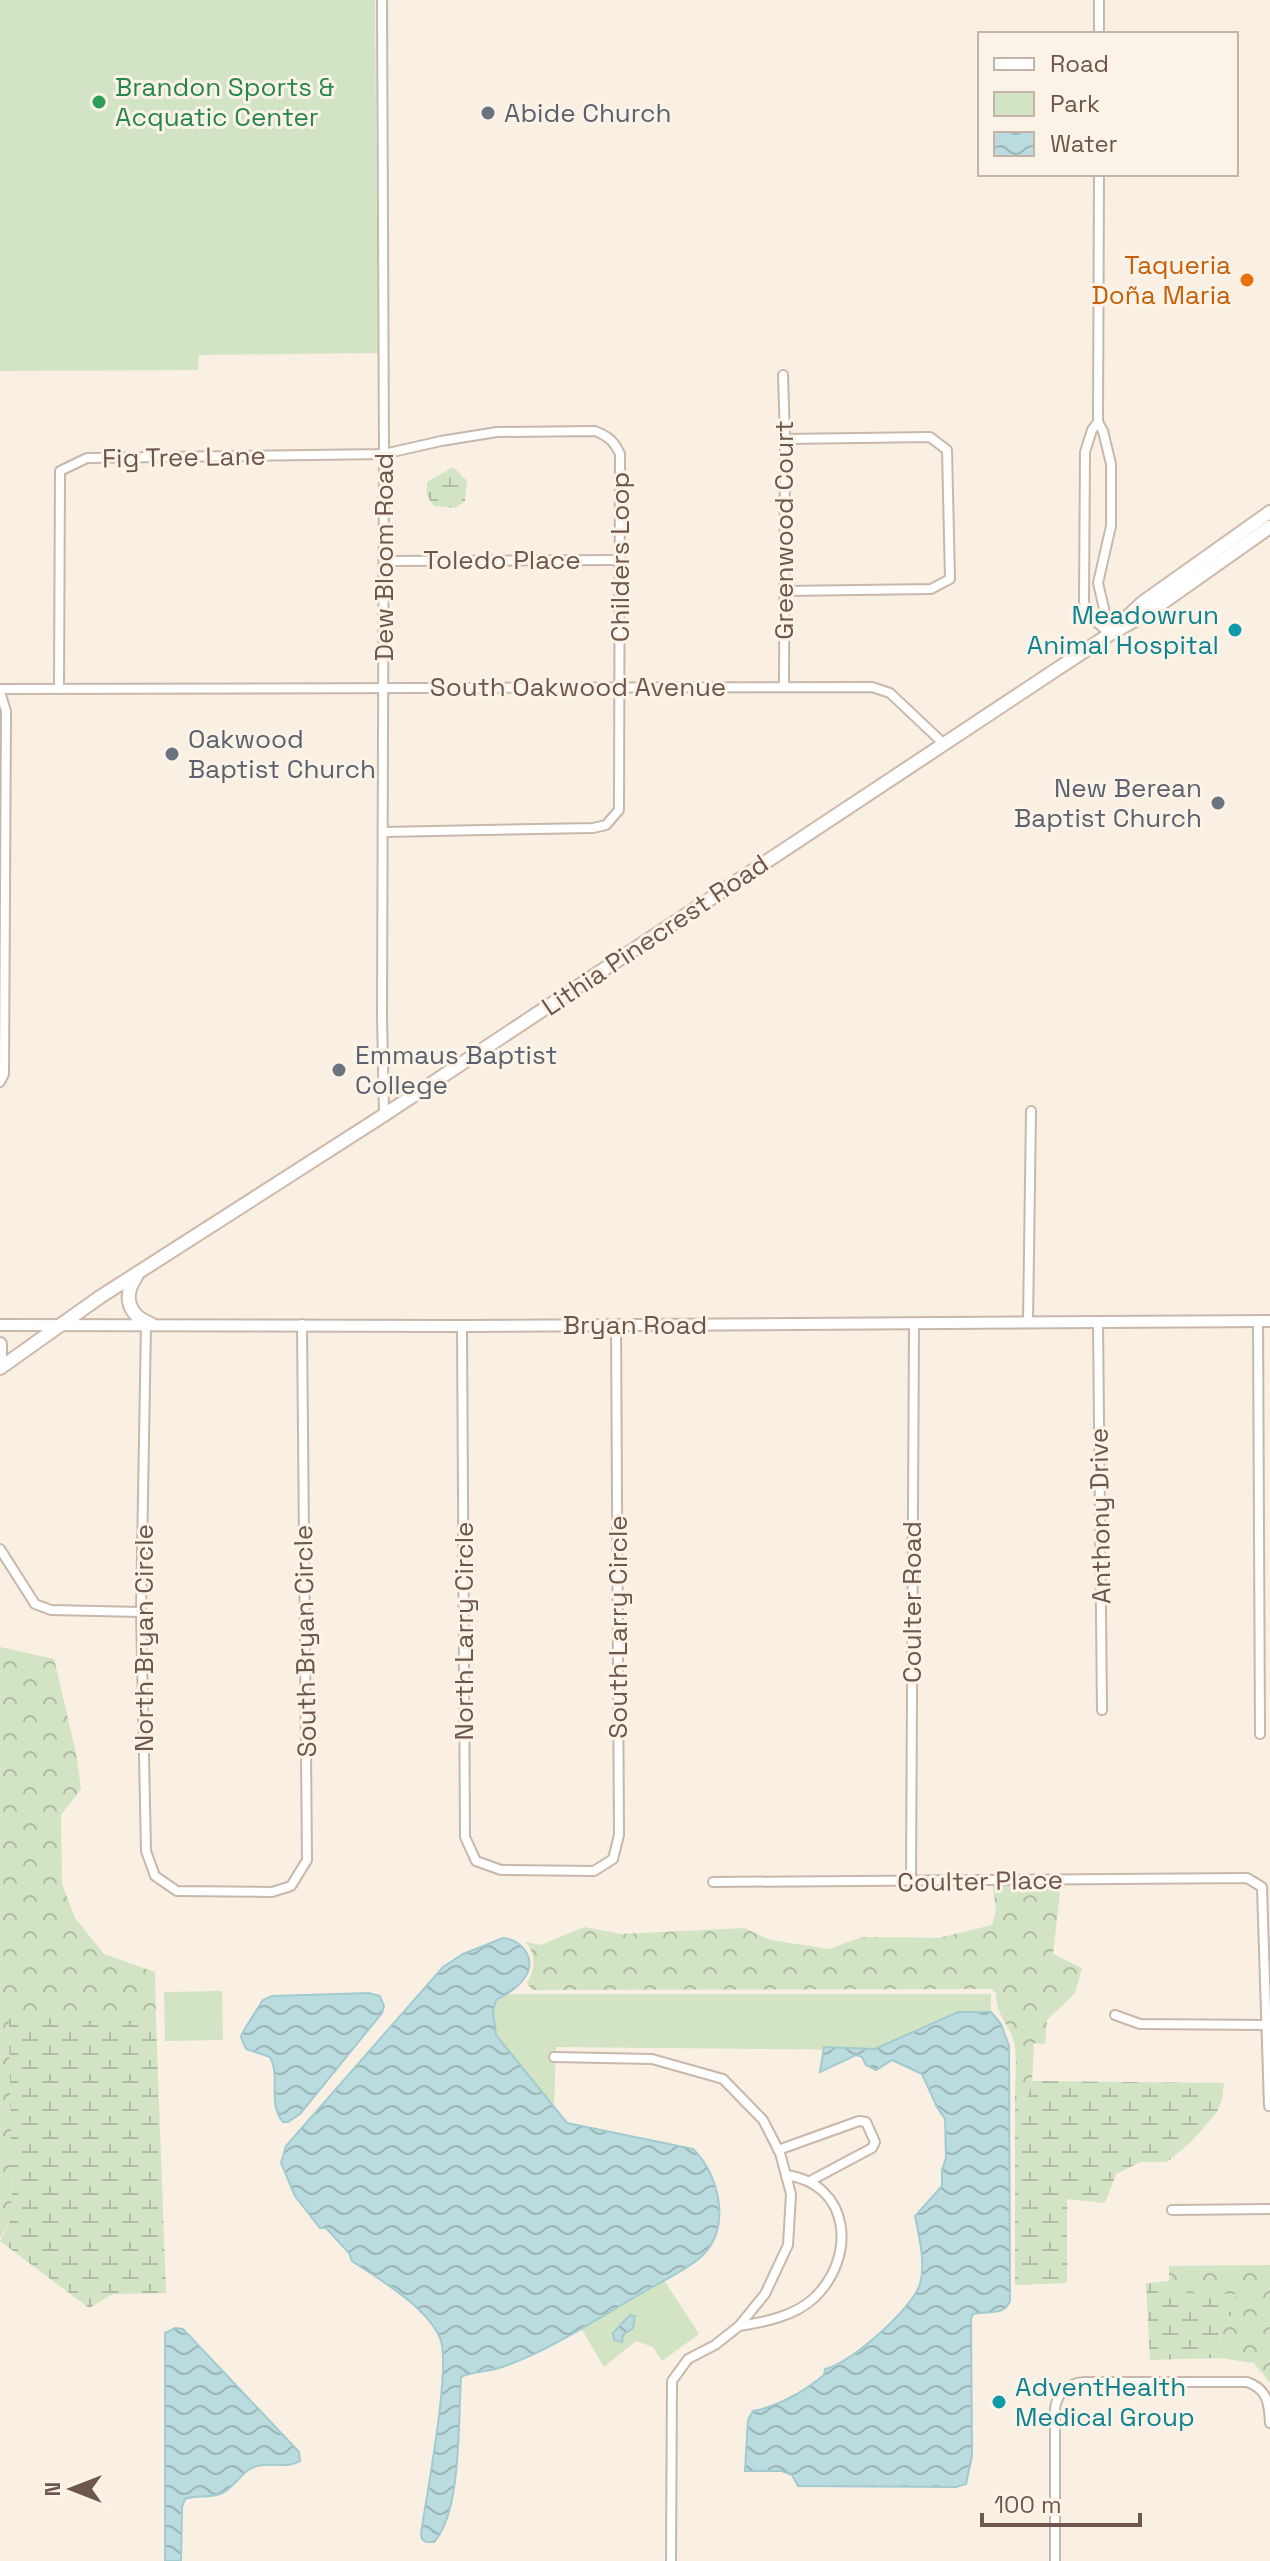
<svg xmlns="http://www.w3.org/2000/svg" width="1270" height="2561" font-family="'Space Grotesk',sans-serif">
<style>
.green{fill:#d2e4c3}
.forest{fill:url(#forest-crowns)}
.wetland{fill:url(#wetland-marsh)}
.water{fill:url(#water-waves);stroke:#a2cbd0;stroke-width:2}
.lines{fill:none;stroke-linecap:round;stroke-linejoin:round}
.minor-casing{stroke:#c8b7ab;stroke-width:12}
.tertiary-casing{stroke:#c8b7ab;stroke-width:14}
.secondary-casing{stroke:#cdb9ac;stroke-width:16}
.minor{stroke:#fff;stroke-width:8}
.tertiary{stroke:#fff;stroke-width:10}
.secondary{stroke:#fff;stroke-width:12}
.leisure-dot{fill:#2e9e5b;stroke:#fcf3e8;stroke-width:3}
.worship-dot{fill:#6b7280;stroke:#fcf3e8;stroke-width:3}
.food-dot{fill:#e8710a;stroke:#fcf3e8;stroke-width:3}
.culture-dot{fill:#0f9aa8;stroke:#fcf3e8;stroke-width:3}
.labels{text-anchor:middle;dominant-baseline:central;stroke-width:6;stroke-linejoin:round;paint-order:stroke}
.leisure-label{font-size:26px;fill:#27864d;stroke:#fcf3e8;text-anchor:start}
.worship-label{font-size:26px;fill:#5b616d;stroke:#fcf3e8;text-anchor:start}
.food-label{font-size:26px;fill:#c56008;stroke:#fcf3e8;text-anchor:end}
.street-label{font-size:26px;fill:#6d564c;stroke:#fcf3e8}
.culture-label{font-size:26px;fill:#0d838f;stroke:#fcf3e8;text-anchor:end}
</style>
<defs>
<pattern id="forest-crowns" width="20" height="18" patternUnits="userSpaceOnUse" patternTransform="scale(2)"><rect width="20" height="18" fill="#d2e4c3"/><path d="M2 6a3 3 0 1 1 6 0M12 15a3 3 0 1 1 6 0" fill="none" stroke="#afbca1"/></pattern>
<pattern id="wetland-marsh" width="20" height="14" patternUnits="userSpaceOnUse" patternTransform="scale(2)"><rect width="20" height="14" fill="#d2e4c3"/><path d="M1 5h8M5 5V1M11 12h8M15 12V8" fill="none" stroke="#afbca1"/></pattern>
<pattern id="water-waves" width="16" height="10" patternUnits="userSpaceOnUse" patternTransform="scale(2)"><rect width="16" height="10" fill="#badcdf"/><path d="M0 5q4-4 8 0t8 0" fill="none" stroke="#9bb5b7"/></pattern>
</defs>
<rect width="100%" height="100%" fill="#f9efe3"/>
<!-- green -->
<g class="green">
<path d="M0 0H375L378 353 199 355 198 370 0 371Z"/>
<path d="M222 1991 223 2040 165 2041 164 1992Z"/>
<path d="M507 1994H991V2012H958L875 2050 556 2047 554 2109 496 2035 493 2011 496 2000Z"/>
<path d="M664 2280 699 2334 662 2361 653 2347 636 2341 604 2367 581 2328Z"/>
</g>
<!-- forest -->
<g class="forest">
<path d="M0 1647 54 1659 76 1753 81 1789 61 1815 62 1884 75 1918 104 1954 155 1972 156 2022H82C59 2010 34 2019 9 2020L12 2217 0 2238Z"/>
<path d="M1057 1885 1060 1891 1053 1954 1082 1968 1075 1993 1047 2020 1045 2044 1034 2043 1032 2081 1028 2098 1015 2100C1015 2083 1017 2064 1015 2047 1011 2023 996 2019 996 1993L991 1989 532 1990 527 1983C535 1969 537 1954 525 1942L541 1945 584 1927 621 1934 744 1928 770 1940 829 1949 862 1937 938 1938 992 1925 996 1911 993 1886Z"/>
<path d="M1270 2265V2383L1254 2363 1220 2358 1219 2319 1169 2293V2266Z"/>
</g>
<!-- wetland -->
<g class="wetland">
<path d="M453 467 467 481 465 501 456 508 434 506 427 496V482Z"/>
<path d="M38 2016H72L82 2022H156L166 2293 113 2294 89 2308 0 2241 12 2217 9 2019Z"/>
<path d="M1032 2081 1224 2083 1222 2099 1217 2112 1191 2142 1167 2162H1141L1116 2174 1105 2203 1067 2199V2283L1015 2285V2100L1028 2098Z"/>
<path d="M1169 2281 1170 2293 1236 2294 1237 2313 1219 2320 1220 2358 1150 2360 1146 2283Z"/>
</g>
<!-- water -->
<g class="water">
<path d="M503 1938C524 1940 538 1961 523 1980 516 1989 506 1995 496 2000L493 2011 496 2035 567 2123 693 2149C719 2174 731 2225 704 2254 692 2267 664 2280 647 2290 603 2315 550 2351 502 2367 489 2372 474 2371 461 2377 458 2419 462 2512 434 2542H426L422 2539 421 2534C426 2497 452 2365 440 2338 426 2306 380 2280 352 2261L349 2253 326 2228H320L295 2196 281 2163 286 2146 443 1967 463 1954Z"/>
<path d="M369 1993 380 1996 384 2006 382 2013 300 2114 288 2122H283C267 2103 281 2076 270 2057L246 2049C245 2046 241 2039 241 2036 242 2033 259 2006 263 2000L272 1996Z"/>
<path d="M958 2012H991L1001 2024 1009 2046 1010 2301C1003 2317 988 2310 973 2314L971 2319 972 2456 966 2484 956 2487 798 2486 792 2475 782 2471H745L748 2420 753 2411C777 2407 805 2391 824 2375L825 2369C849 2365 913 2308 920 2284 926 2263 919 2236 915 2216L942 2186V2170L946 2158 945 2119 937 2107 922 2074 892 2060 876 2070 866 2065 862 2057 856 2055 820 2072 824 2047 875 2049Z"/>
<path d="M630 2315 635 2316 633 2328 623 2335 622 2342 614 2340 613 2333Z"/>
<path d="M175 2328 183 2329 299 2452 300 2461C288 2469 271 2462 257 2466 240 2471 236 2487 222 2493 210 2499 197 2494 185 2499L182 2507 181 2561H165V2333Z"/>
</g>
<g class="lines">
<!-- minor casing -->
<g class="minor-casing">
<g id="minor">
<path d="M382 0 384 454 382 1015 384 1115"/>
<path d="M1099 34V0"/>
<path d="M1099 174 1098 422 1103 431 1111 464V526L1098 583 1110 634"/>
<path d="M783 375 785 439 784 686"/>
<path d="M1098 422 1092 430 1085 452 1084 601 1086 613 1109 633"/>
<path d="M384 561 620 560"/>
<path d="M783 591 931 589 950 579 947 450 930 437 785 439"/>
<path d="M0 689 872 687 890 693 944 744"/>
<path d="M59 689 60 471 87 458 384 454 441 441 497 432 595 431C608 436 614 441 620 454L619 810 606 825 593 828 383 832"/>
<path d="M0 692 6 711 4 1074 0 1082"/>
<path d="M1258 1321 1260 1734"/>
<path d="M1028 1323 1031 1111"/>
<path d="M1098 1323 1102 1710"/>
<path d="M146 1324 141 1612 146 1851 155 1876 177 1891 272 1892 291 1886 307 1860 302 1324"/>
<path d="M462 1326 465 1837 476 1861 501 1870 594 1871 613 1859 619 1835 616 1325"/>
<path d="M0 1549 35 1604 51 1610 141 1612"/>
<path d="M713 1882 1247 1878 1262 1887 1269 2106"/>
<path d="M911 1882 914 1323"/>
<path d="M1115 2015 1140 2024 1267 2025"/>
<path d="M554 2057 652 2059 723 2079 763 2120 780 2153 791 2194 788 2245 765 2294 739 2326 715 2345 688 2359 672 2381 671 2561"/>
<path d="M778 2150 859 2121 866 2122 875 2142 872 2148 810 2181"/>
<path d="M1172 2210 1270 2209"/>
<path d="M739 2326C765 2322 795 2316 814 2298 857 2257 851 2184 786 2175"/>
<path d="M1055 2561V2408C1058 2391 1069 2383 1085 2382H1247C1268 2389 1269 2404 1270 2423"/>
</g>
</g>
<!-- tertiary casing -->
<g class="tertiary-casing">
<path id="tertiary" d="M0 1325 462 1326 1270 1321"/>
</g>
<!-- secondary casing -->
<g class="secondary-casing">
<g id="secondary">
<path d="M1122 622 1142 603 1270 512"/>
<path d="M136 1277C122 1297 129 1316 151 1324"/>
<path d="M0 1344V1364"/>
<path d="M0 1368 100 1297 384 1115 1110 634 1148 613 1270 527"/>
</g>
</g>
<!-- minor -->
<use href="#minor" class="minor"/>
<!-- tertiary -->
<use href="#tertiary" class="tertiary"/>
<!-- secondary -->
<use href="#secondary" class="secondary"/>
</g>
<!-- markers -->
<circle class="leisure-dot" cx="99" cy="102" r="8"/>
<g class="worship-dot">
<circle cx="488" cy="113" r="8"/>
<circle cx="172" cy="754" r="8"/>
<circle cx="1218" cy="803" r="8"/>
<circle cx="339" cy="1070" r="8"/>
</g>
<circle class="food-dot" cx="1247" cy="280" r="8"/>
<g class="culture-dot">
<circle cx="1235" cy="630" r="8"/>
<circle cx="999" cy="2402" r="8"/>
</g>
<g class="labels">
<!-- leisure labels -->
<g class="leisure-label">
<text x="115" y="87">Brandon Sports &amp;<tspan x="115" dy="30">Acquatic Center</tspan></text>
</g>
<!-- worship labels -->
<g class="worship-label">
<text x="504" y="113">Abide Church</text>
<text x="188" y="739">Oakwood<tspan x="188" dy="30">Baptist Church</tspan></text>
<text x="1202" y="788" text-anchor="end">New Berean<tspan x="1202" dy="30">Baptist Church</tspan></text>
<text x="355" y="1055">Emmaus Baptist<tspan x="355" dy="30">College</tspan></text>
</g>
<!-- food labels -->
<g class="food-label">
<text x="1231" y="265">Taqueria<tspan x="1231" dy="30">Doña Maria</tspan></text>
</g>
<!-- street labels -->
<g class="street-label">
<text transform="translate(184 457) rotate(-1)">Fig Tree Lane</text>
<text transform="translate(784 530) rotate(-90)">Greenwood Court</text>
<text transform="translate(384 557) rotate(-90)">Dew Bloom Road</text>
<text transform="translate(620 557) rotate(-90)">Childers Loop</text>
<text x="502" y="560">Toledo Place</text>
<text x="578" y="687">South Oakwood Avenue</text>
<text transform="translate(655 935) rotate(-34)">Lithia Pinecrest Road</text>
<text x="635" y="1325">Bryan Road</text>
<text transform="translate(1100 1516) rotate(-91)">Anthony Drive</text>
<text transform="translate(912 1602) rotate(-90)">Coulter Road</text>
<text transform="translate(618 1627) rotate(-90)">South Larry Circle</text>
<text transform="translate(464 1631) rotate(-90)">North Larry Circle</text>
<text transform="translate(144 1638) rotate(-90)">North Bryan Circle</text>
<text transform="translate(305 1641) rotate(-91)">South Bryan Circle</text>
<text transform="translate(980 1881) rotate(-1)">Coulter Place</text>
</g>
<!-- culture labels -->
<g class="culture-label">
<text x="1219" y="615">Meadowrun<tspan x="1219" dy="30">Animal Hospital</tspan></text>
<text x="1015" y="2387" text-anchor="start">AdventHealth<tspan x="1015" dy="30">Medical Group</tspan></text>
</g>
</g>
<!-- legend -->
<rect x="978" y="32" width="260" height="144" fill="#fcf3e8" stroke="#c3b4aa" stroke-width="2"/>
<rect x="994" y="58" width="40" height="12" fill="#ffffff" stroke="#c3b4aa" stroke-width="2"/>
<text x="1050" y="72" font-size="24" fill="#6d564c">Road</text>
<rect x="994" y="92" width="40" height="24" fill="#d2e4c3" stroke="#c3b4aa" stroke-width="2"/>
<text x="1050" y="112" font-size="24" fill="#6d564c">Park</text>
<rect x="994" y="132" width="40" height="24" fill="url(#water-waves)" stroke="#c3b4aa" stroke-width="2"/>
<text x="1050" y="152" font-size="24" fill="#6d564c">Water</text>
<!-- north arrow -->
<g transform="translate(72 2489) rotate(270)" stroke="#fcf3e8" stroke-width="6" paint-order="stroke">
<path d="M0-6L14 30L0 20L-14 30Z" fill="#6d564c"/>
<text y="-12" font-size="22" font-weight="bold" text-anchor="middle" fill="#6d564c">N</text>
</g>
<!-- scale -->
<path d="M982 2513v12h158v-12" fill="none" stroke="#6d564c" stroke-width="4"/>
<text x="994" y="2513" font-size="24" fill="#6d564c" stroke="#fcf3e8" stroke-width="6" paint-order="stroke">100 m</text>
</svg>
